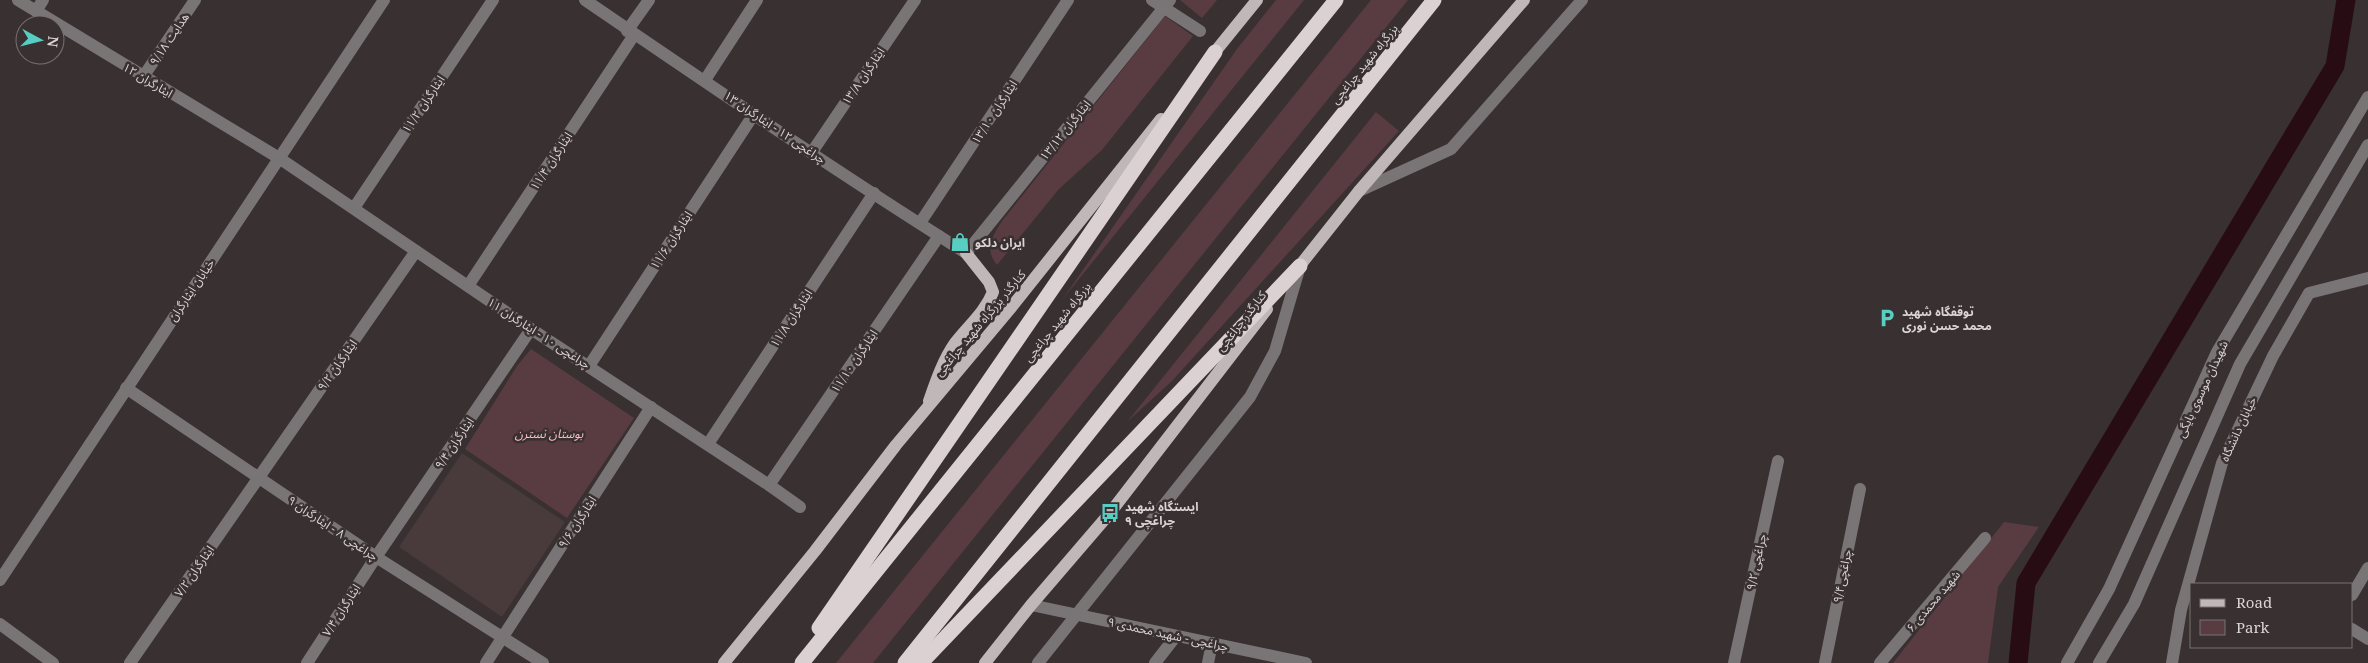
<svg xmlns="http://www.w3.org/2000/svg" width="2368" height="663" font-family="'Noto Serif','Noto Sans Arabic',serif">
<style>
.built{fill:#493a3c}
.green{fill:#583c42}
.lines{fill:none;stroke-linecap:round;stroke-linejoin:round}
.canal{stroke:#270d13;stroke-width:19}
.minor{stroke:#797576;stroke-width:12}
.major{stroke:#c0b7b8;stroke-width:12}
.highway{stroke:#dcd1d2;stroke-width:15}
.labels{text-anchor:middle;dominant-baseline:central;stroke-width:5;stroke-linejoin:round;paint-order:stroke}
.street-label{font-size:12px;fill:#dad4d5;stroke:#393031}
.poi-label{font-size:12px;font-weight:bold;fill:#dad4d5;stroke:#393031;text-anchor:start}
.park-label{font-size:12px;font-style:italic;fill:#febecb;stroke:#393031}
</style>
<rect width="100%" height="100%" fill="#393031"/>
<!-- built -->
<path class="built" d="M462 453 565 522 502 617 399 547Z"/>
<!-- green -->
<g class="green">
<path d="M1180 0H1217L1202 18Z"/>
<path d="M1276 0H1304L1062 300 1237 49Z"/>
<path d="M1371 0H1408L873 663H836Z"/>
<path d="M1165 16 1193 36 1102 150 1059 189 997 265C984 249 992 237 1002 221Z"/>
<path d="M1376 112 1399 131 1172 381 1127 422Z"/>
<path d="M531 349 634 418 567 518 465 449 517 366Z"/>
<path d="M2004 522 2039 527 1998 587 1988 663H1893Z"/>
</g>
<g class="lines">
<!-- canal -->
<path class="canal" d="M2018 663 2026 583 2335 66 2346 0"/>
<!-- minor -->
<g class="minor">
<path d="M18 0 279 158 531 329 769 485 800 507"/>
<path d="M585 0C711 86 837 172 966 253L1170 0"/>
<path d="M1152 0 1200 31"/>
<path d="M36 11 43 0"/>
<path d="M627 31 649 0"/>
<path d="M143 77 195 0"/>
<path d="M705 80 757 0"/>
<path d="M812 152 915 0"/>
<path d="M1359 191 1451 149 1582 0"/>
<path d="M354 208 493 0"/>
<path d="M920 223 1068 0"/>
<path d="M468 286 634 35"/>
<path d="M589 366 754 114"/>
<path d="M126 388 376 557 543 663"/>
<path d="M708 444 874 193"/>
<path d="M769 485 939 236"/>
<path d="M0 580 384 0"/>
<path d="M2352 595 2368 568"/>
<path d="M1031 605 1306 663"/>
<path d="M0 624 53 663"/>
<path d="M2352 629 2368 639"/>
<path d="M130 663 416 251"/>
<path d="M307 663 376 557 531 329"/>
<path d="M486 663 651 407"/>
<path d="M1038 663 1250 397 1275 351 1300 266"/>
<path d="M1155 663 1176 636"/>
<path d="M1208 663 1212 643"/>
<path d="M1734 663 1778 461"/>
<path d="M1825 663 1860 489"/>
<path d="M1880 663 1985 538"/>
<path d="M2067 663 2109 589 2217 352 2368 97"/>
<path d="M2099 663 2134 604 2240 364 2368 145"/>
<path d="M2172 663 2181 610 2222 463 2273 356 2309 293 2368 278"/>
</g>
<!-- major -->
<g class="major">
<path d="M1210 58 1257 0"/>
<path d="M1294 273 1359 191 1524 0"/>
<path d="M929 401C936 381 943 360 955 343 968 326 985 312 993 292L989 282 966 253"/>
<path d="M724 663 815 551 896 445 1010 309 1161 119"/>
<path d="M985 663 1031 605 1110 513 1267 309"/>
</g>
<!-- highway -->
<g class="highway">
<path d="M819 628 1215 52"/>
<path d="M802 663 1336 0"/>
<path d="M905 663 1434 0"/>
<path d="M921 663 1300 266"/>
</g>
</g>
<!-- icons -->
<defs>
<g id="shop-bare" transform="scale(1.5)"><path d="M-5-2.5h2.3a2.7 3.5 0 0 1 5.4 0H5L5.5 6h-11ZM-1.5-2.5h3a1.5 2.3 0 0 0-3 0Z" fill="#57cec1" stroke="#393031" stroke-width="2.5" paint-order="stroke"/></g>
<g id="parking-bare" transform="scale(1.5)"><path d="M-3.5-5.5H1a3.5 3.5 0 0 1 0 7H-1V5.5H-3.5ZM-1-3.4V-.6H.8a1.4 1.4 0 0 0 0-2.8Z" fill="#57cec1" stroke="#393031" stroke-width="2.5" paint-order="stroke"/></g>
<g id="bus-bare" transform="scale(1.5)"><path d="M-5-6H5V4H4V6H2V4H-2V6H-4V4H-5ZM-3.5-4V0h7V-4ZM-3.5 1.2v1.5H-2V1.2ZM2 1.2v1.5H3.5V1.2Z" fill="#57cec1" stroke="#393031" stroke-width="2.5" paint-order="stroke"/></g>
</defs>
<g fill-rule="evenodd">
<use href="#shop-bare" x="960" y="242"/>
<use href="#parking-bare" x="1887" y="318"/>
<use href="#bus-bare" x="1110" y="513"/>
</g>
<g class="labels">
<!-- street labels -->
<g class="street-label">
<text transform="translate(169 39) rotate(-56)">هدایت ۹/۱۸</text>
<text transform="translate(1364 64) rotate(-51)">بزرگراه شهید چراغچی</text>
<text transform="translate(863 76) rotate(-56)">ایثارگران ۱۳/۸</text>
<text transform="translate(148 80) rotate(31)">ایثارگران ۱۲</text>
<text transform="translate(423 104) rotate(-56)">ایثارگران ۱۱/۲</text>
<text transform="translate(994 112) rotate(-57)">ایثارگران ۱۳/۱۰</text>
<text transform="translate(775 127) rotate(34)">چراغچی ۱۲ - ایثارگران ۱۳</text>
<text transform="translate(1065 130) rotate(-51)">ایثارگران ۱۳/۱۲</text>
<text transform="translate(551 161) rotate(-57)">ایثارگران ۱۱/۴</text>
<text transform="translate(671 240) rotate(-57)">ایثارگران ۱۱/۶</text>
<text transform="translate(191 290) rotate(-56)">خیابان ایثارگران</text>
<text transform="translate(791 318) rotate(-57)">ایثارگران ۱۱/۸</text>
<text transform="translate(1241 321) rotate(-52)">کنارگذر چراغچی</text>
<text transform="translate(1057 322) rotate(-51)">بزرگراه شهید چراغچی</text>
<text transform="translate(980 323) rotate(-50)">کنارگذر بزرگراه شهید چراغچی</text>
<text transform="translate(539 333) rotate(33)">چراغچی ۱۰ - ایثارگران ۱۱</text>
<text transform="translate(854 361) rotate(-56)">ایثارگران ۱۱/۱۰</text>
<text transform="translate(337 365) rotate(-55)">ایثارگران ۹/۲</text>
<text transform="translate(2202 389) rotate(-65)">شهیدان موسوی بایگی</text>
<text transform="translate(2238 429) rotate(-65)">خیابان دانشگاه</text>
<text transform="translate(454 443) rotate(-56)">ایثارگران ۹/۴</text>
<text transform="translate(577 522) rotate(-57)">ایثارگران ۹/۶</text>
<text transform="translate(333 528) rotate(34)">چراغچی ۸ - ایثارگران ۹</text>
<text transform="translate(1756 562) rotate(-78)">۹/۲ چراغچی</text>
<text transform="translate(194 571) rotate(-55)">ایثارگران ۷/۲</text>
<text transform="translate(1842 576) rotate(-79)">۹/۴چراغچی</text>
<text transform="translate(1933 601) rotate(-50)">شهید محمدی ۶</text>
<text transform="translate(341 610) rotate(-57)">ایثارگران ۷/۴</text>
<text transform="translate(1168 634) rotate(12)">۹ چراغچی - شهید محمدی</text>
</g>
<!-- poi labels -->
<g class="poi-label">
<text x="975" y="242">ایران دلکو</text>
<text x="1902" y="311">توقفگاه شهید<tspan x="1902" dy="14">محمد حسن نوری</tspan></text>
<text x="1125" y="506">ایستگاه شهید<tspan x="1125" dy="14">چراغچی ۹</tspan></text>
</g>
<!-- park labels -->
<g class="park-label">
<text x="549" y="433">بوستان نسترن</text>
</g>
</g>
<!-- legend -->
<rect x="2190" y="583" width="162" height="65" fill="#393031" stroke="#797273"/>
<rect x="2200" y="599" width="25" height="8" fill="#c0b7b8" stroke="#797273"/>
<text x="2236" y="608" font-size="15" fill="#dad4d5">Road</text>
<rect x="2200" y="620" width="25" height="15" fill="#583c42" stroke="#797273"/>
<text x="2236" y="633" font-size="15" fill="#dad4d5">Park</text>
<!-- north arrow -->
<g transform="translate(40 40) rotate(97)"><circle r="24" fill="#393031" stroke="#797273"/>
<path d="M0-4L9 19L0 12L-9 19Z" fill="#57cec1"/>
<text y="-8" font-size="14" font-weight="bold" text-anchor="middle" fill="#dad4d5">N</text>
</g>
</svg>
